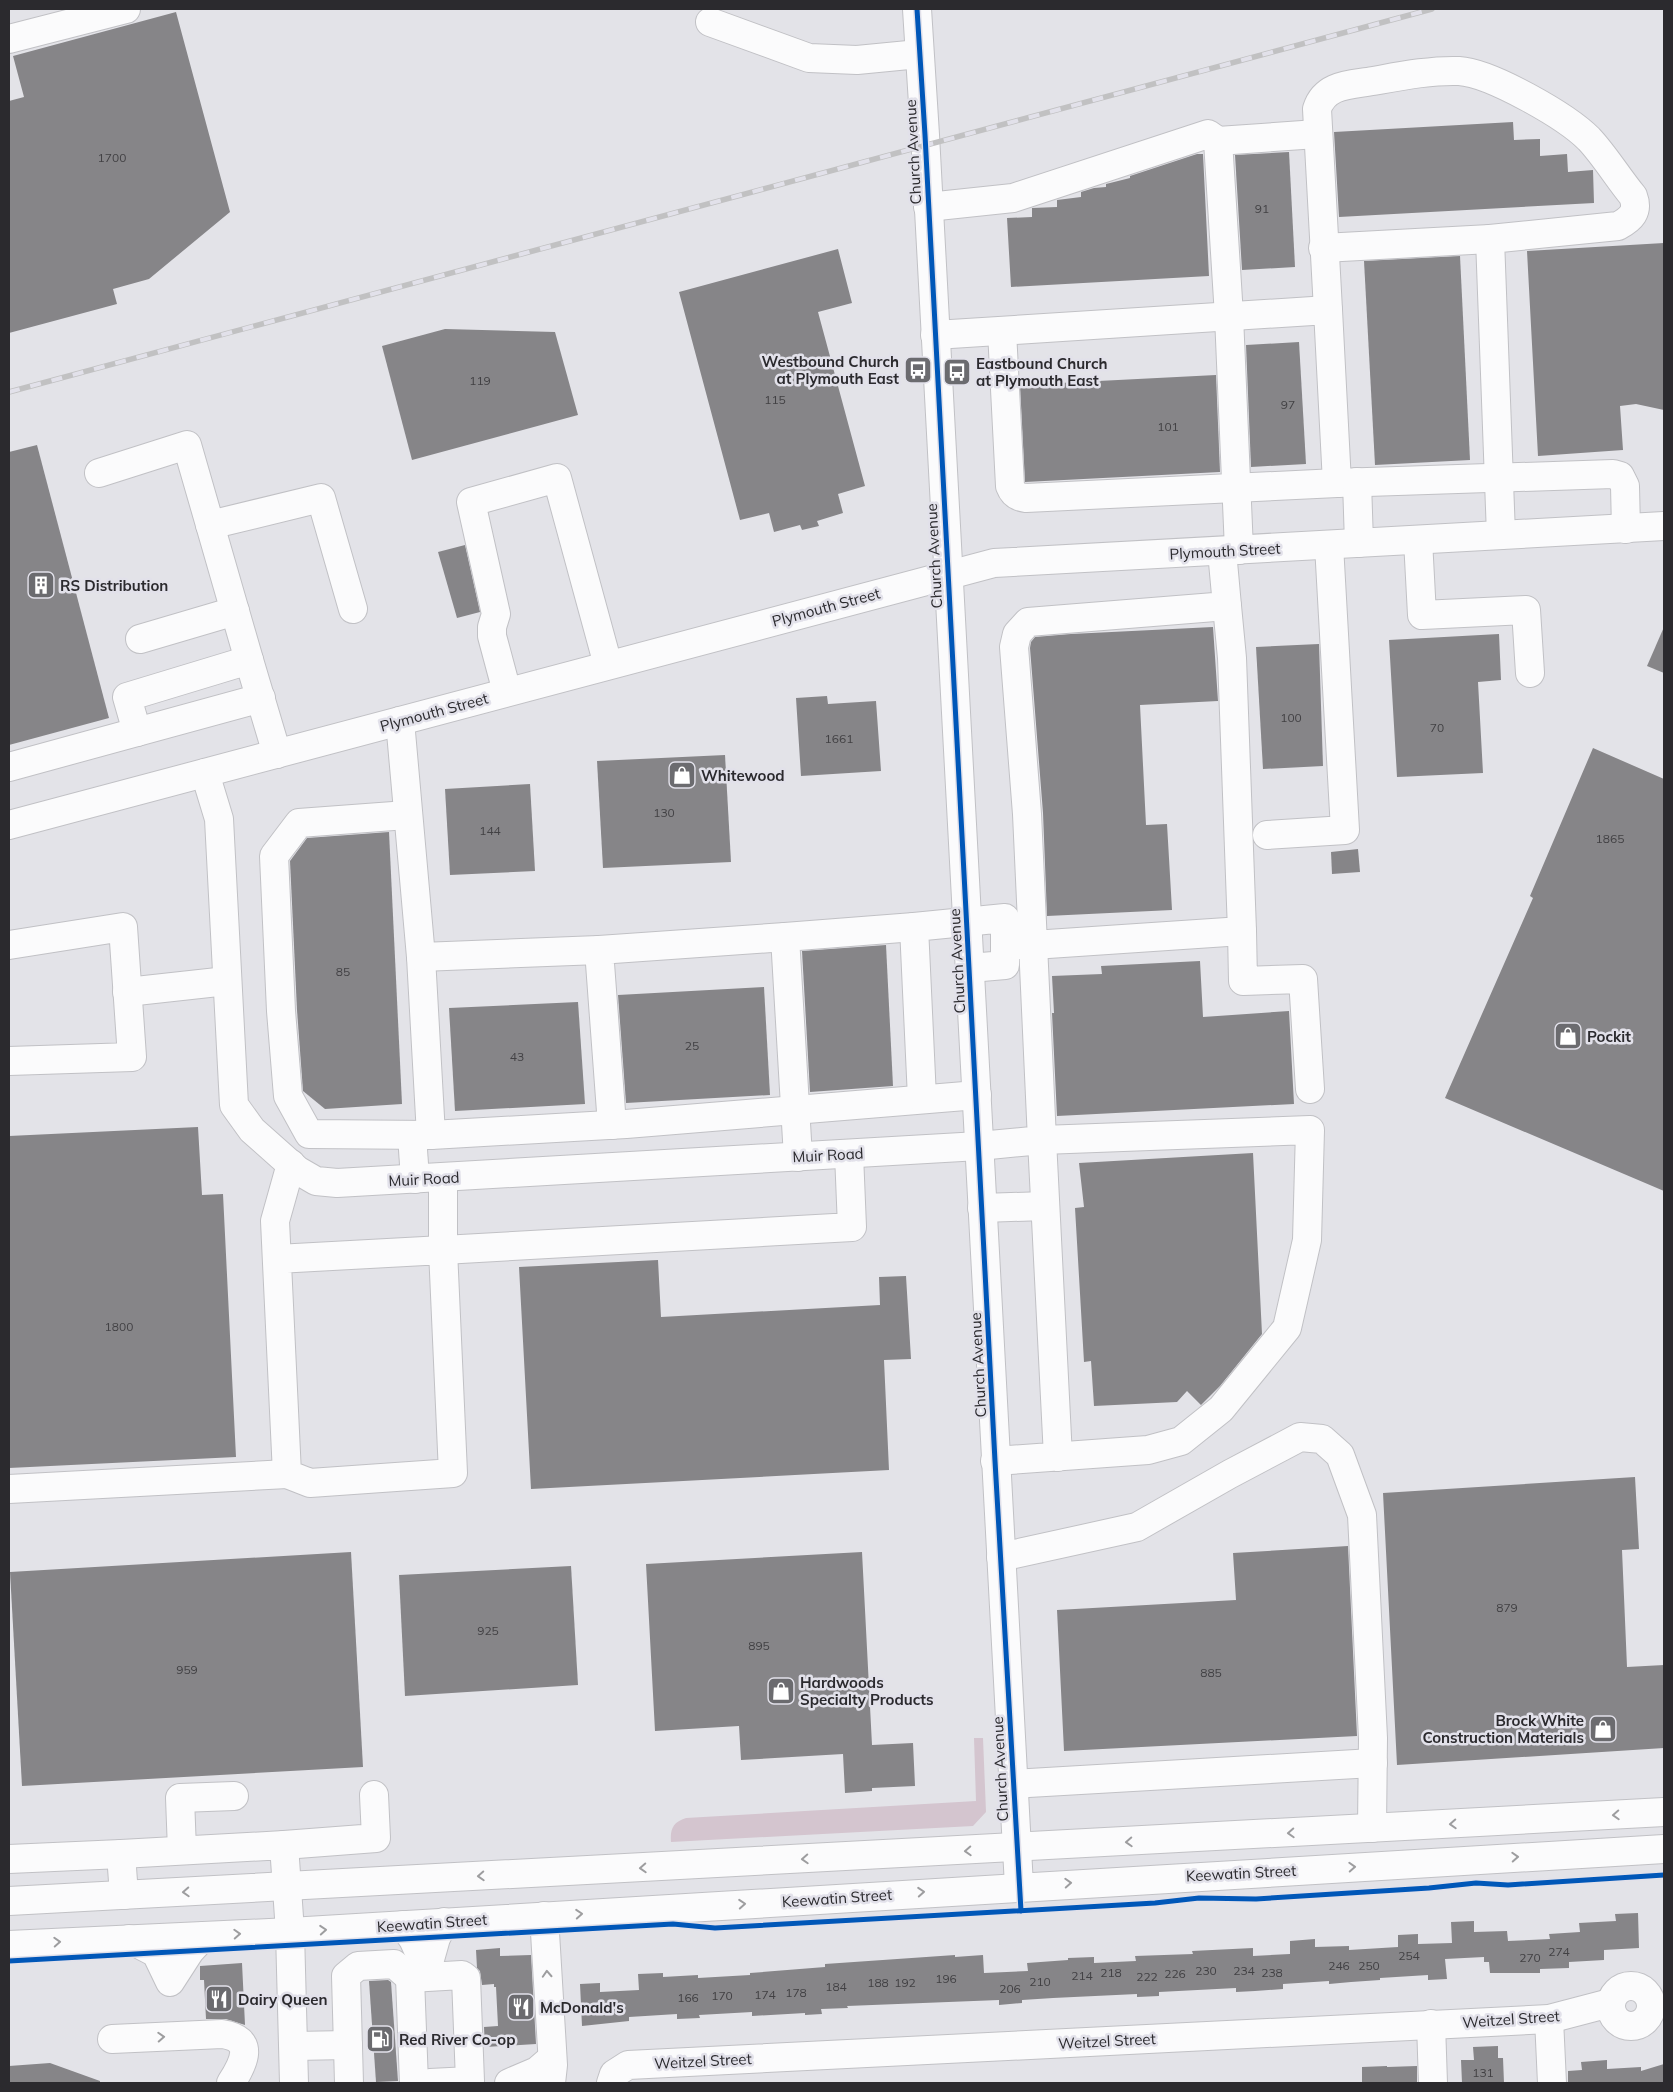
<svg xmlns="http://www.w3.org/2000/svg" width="1673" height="2092" font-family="Mulish,sans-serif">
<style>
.green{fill:#d4c5cf}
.building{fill:#868588}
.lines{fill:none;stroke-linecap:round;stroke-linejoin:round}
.minor-casing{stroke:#c1c1c5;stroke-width:30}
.major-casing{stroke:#c1c1c5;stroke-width:30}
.minor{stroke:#fbfbfc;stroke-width:28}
.major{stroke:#fbfbfc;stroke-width:28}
.rail-casing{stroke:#c1c1c2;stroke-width:5.5}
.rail{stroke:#e2e1ea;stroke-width:4;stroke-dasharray:11;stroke-linecap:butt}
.cycleway-casing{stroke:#e2e1ea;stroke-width:8}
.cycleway{stroke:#0057b8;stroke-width:5}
.oneway{stroke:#9d9d9f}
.labels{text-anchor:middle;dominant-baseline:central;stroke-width:5;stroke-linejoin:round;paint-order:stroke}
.number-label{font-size:12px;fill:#424144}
.street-label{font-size:15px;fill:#2b2a2e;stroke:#e2e1ea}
.poi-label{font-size:15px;font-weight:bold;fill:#2b2a2e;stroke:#e2e1ea;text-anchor:start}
</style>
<rect width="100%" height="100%" fill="#e3e3e8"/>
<!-- green -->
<path class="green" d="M974 1738H983L986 1812 973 1826 671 1842C670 1829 673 1822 686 1818L976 1801Z"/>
<!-- building -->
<g class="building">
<path d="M176 12 230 212 149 279 113 289 117 304 9 333V101L24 97 13 56Z"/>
<path d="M1513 122 1514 140 1540 139V156L1567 154 1568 172 1593 170 1594 203 1339 217 1334 132Z"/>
<path d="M1289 152 1295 267 1242 270 1235 155Z"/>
<path d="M1197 154H1203L1209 276 1011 287 1007 218 1032 217V208L1057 207V200L1081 197V192L1094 188 1106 187V184L1130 178V176Z"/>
<path d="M1664 243V410L1636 404 1620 406 1623 450 1538 456 1527 251Z"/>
<path d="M838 249 852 303 818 312 865 486 838 494 843 513 817 521 819 526 802 530 800 525 774 532 769 513 740 520 679 292Z"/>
<path d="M1460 256 1470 460 1375 465 1364 261Z"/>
<path d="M445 329 555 332 578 415 412 460 382 346Z"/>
<path d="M1299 342 1306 464 1251 467 1246 345Z"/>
<path d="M1216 375 1220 472 1025 482 1020 385Z"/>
<path d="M37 445 109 718 9 745V452Z"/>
<path d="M465 545 480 612 457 618 438 552Z"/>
<path d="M1213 627 1218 701 1140 705 1146 825 1167 824 1172 910 1047 916 1043 813 1030 648 1031 642 1035 637 1071 634Z"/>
<path d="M1664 627V673L1647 666Z"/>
<path d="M1499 634 1501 680 1478 682 1483 773 1397 777 1389 640Z"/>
<path d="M1319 644 1323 766 1263 769 1256 647Z"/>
<path d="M827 696 828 704 876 701 881 771 801 776 796 698Z"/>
<path d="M1593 748 1664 779V1191L1445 1098 1533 898 1530 896Z"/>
<path d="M725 755 731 862 603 868 597 761Z"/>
<path d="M530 784 535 871 450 875 445 789Z"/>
<path d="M389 832 402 1104 325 1109 303 1091 297 1010 290 861 307 838Z"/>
<path d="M1358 849 1360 872 1332 874 1331 852Z"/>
<path d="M886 945 893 1086 810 1092 802 951Z"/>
<path d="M1200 961 1203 1017 1289 1011 1294 1104 1057 1116 1052 1013H1054L1052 976 1102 974 1101 966Z"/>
<path d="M764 987 770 1095 626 1103 618 995Z"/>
<path d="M578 1002 585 1104 455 1111 449 1008Z"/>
<path d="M198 1127 202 1195 223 1194 236 1457 9 1468V1136Z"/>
<path d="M1253 1153 1262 1334 1220 1386 1201 1405 1187 1391 1177 1402 1094 1406 1091 1361 1084 1362 1075 1208 1084 1207 1079 1163Z"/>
<path d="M658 1260 661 1317 880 1305 879 1277 906 1276 911 1359 884 1360 889 1470 531 1489 519 1267Z"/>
<path d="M1635 1477 1639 1549 1622 1550 1627 1667 1664 1665V1748L1397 1765 1383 1493Z"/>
<path d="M1348 1546 1357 1736 1064 1751 1057 1610 1236 1600 1233 1553Z"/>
<path d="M351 1552 363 1767 22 1786 10 1572Z"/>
<path d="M862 1552 872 1745 913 1743 915 1786 872 1788V1791L845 1793 843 1754 741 1760 739 1726 655 1731 646 1564Z"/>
<path d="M571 1566 578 1685 405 1696 399 1575Z"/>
<path d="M1638 1913 1639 1948 1604 1950V1960L1569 1962V1968L1540 1969V1973H1490L1489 1962H1484V1957L1445 1959 1447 1979 1428 1980V1975L1380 1978V1980L1351 1982 1329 1984V1981L1283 1984V1989L1255 1991 1236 1992V1988L1159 1992V1996L1137 1997V1994L1053 1998 1022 2000V2003L999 2005V2000L847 2006 848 2008 821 2009 822 2014 805 2015V2013L752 2016V2012L699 2015 700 2018 677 2019V2014L629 2017V2021L582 2026 580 1984 600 1983V1992L639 1990 638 1974 663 1973V1977L698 1975V1978L750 1975V1973L825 1967V1964L955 1955V1957L983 1955 984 1973 1028 1971 1027 1963 1068 1960V1958L1094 1957V1963L1136 1961 1135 1956 1193 1954 1192 1951 1253 1948V1956L1290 1954V1941L1315 1939V1947L1349 1946V1950L1398 1947V1935L1418 1934V1944L1452 1943 1451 1922 1474 1921V1932L1507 1931 1508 1941 1550 1939 1549 1934 1580 1932 1579 1923 1616 1921 1615 1914Z"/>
<path d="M500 1948V1956L531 1955 536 2044 485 2047 484 2027 498 2026 496 1987H494V1984L482 1985 480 1971 477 1968 476 1950Z"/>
<path d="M242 1963 245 2025 226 2019H206L204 1980H200V1966Z"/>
<path d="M388 1980 391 1982 398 2081 376 2082 369 1981Z"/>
<path d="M1498 2046V2058H1503L1504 2083H1462L1461 2060H1474L1473 2047Z"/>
<path d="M1607 2060V2069L1641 2067V2071L1664 2064V2083H1568V2071L1582 2070 1581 2062Z"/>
<path d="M50 2063 100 2081V2083H9V2066Z"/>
<path d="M1387 2066V2067L1417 2066V2083H1362V2067Z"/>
</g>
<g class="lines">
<!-- minor casing -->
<g class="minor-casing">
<g id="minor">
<path d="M917 9 925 135 1019 1886"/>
<path d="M710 22 809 58 857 60 919 54"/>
<path d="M9 39 126 9"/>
<path d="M1218 141 1317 134"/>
<path d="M928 207 1013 198 1208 134 1218 141 1229 316 1239 550"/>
<path d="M1323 248 1490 239"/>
<path d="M1328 310 1317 109C1325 84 1350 85 1373 81 1401 76 1431 70 1459 71 1491 73 1566 116 1589 139 1605 156 1618 178 1633 196 1639 212 1631 219 1618 226L1490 239 1501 535"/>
<path d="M1002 331 1010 486C1013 494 1017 497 1026 498L1337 483"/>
<path d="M935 335 1328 310 1337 483 1613 474 1620 476 1625 486 1626 529"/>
<path d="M99 473 187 445 249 660"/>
<path d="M1357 482 1359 543"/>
<path d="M210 525 321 498 353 609"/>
<path d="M1418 540 1422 615 1526 610 1530 673"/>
<path d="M140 639 235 611"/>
<path d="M507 692 492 636V627L496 614 471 502 557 478 608 665"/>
<path d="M400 721 421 957 431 1135"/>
<path d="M137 732 127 697 249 660 277 754"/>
<path d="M9 767 261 698"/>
<path d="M205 773 219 819 234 1105 252 1130 297 1170 316 1181 337 1183 979 1146 1042 1140 1027 814 1014 647 1017 634 1028 622 1227 606 1222 551"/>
<path d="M407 815 299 823 274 856 281 1011 288 1096 309 1134 431 1135 626 1124 977 1095"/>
<path d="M9 825 994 563 1664 526"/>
<path d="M1267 835 1345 830 1329 545"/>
<path d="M1242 931 1243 981 1303 979 1310 1089"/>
<path d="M9 945 123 927 132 1057 9 1061"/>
<path d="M421 957 599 950"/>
<path d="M970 968 1005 965V945H1033L1242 931 1232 658 1227 606"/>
<path d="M127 992 227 981"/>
<path d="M922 1098 914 927 1005 918V945"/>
<path d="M612 1125 599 950 785 937"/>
<path d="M412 1135 415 1179"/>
<path d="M798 1157 785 937 914 927"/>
<path d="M443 1178V1250L852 1227 849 1154"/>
<path d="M982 1208 1045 1206"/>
<path d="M277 1259 443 1250 453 1473 310 1483 287 1474 275 1221 291 1164"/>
<path d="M995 1461 1148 1450 1181 1441 1221 1409 1287 1328 1307 1240 1310 1130 1042 1140 1058 1457"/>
<path d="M9 1489 287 1474"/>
<path d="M1001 1557 1137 1527 1230 1474 1300 1437 1322 1439 1340 1455 1362 1515 1373 1738 1372 1828"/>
<path d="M1013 1784 1373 1763"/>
<path d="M284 1845 376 1838 374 1795"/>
<path d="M182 1850 180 1798 234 1796"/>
<path d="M9 1859 121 1854"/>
<path d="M124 1895 121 1854 284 1845 290 1932 294 2083"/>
<path d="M544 1916 553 2065 551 2083"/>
<path d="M403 1925 413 1939 427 1970 436 1938 444 1922"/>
<path d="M129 1939 156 1953 170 1982 190 1951 204 1936"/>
<path d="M410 1978 414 2083"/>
<circle cx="1631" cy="2006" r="20"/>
<path d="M1549 2019 1552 2083"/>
<path d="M1431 2024 1433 2083"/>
<path d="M112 2039 222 2034C256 2039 244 2063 231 2083"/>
<path d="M294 2046 348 2045"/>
<path d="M349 2083 346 1976 358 1966 394 1964 410 1978 462 1975 466 1978 470 2081 430 2083"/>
<path d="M509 2083 537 2071 552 2058"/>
<path d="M611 2083 614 2074 628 2065 1549 2019 1610 2003"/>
</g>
</g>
<!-- major casing -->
<g class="major-casing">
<g id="major">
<path d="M9 1901 1664 1812"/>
<path d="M9 1945 290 1932 1664 1849"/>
</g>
</g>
<!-- minor -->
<use href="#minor" class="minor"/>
<!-- major -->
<use href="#major" class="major"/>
<!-- rail casing -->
<g class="rail-casing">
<path id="rail" d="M9 392 1432 9"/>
</g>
<!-- rail -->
<use href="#rail" class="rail"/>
<!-- cycleway casing -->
<g class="cycleway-casing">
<g id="cycleway">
<path d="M917 9 925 135 995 1461 1021 1911"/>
<path d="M9 1961 673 1924 715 1928 1155 1903 1199 1898 1256 1899 1429 1888 1476 1883 1508 1885 1664 1875"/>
</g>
</g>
<!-- cycleway -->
<use href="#cycleway" class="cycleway"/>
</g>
<!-- one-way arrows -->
<defs><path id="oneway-chevron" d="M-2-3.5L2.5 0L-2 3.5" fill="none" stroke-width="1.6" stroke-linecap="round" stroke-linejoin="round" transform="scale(1.25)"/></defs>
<g class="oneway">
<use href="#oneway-chevron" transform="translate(1616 1815) rotate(177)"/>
<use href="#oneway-chevron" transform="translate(1453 1824) rotate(177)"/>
<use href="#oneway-chevron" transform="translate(1291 1833) rotate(177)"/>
<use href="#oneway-chevron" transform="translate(1129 1842) rotate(177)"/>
<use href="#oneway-chevron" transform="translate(968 1851) rotate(177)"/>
<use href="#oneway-chevron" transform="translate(1515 1857) rotate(-3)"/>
<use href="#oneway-chevron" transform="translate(805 1859) rotate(177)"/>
<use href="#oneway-chevron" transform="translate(1352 1867) rotate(-3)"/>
<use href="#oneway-chevron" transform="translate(643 1868) rotate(177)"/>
<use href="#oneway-chevron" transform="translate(481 1876) rotate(177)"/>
<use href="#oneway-chevron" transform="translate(1068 1883) rotate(-3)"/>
<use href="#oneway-chevron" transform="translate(186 1892) rotate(177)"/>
<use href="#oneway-chevron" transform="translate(921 1892) rotate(-4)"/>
<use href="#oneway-chevron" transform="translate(742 1904) rotate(-4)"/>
<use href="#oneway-chevron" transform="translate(579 1914) rotate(-4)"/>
<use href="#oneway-chevron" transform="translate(323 1930) rotate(-4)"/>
<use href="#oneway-chevron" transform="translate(237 1934) rotate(-3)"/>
<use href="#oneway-chevron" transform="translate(57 1942) rotate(-3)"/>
<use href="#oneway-chevron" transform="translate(547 1974) rotate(-93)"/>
<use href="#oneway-chevron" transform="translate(161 2037) rotate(-3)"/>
</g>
<!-- icons -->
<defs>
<g id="bus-square" transform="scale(1.4375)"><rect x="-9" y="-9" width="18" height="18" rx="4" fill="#6b6b6f" stroke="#e2e1ea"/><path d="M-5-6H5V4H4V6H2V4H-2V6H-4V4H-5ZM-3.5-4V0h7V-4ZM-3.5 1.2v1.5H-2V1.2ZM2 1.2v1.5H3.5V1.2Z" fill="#fff"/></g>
<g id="building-square" transform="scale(1.4375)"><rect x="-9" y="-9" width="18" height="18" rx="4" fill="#6b6b6f" stroke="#e2e1ea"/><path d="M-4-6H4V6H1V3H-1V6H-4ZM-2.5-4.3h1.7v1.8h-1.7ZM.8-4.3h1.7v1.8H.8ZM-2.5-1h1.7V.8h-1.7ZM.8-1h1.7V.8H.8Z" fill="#fff"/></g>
<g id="shop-square" transform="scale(1.4375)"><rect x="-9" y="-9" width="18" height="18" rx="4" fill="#6b6b6f" stroke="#e2e1ea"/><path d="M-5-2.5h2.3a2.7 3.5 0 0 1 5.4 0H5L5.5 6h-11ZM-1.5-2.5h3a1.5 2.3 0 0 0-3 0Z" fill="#fff"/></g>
<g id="restaurant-square" transform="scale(1.4375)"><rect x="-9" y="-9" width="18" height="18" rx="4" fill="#6b6b6f" stroke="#e2e1ea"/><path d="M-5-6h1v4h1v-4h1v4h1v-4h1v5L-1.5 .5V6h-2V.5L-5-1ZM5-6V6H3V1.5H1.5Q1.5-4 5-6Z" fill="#fff"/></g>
<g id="fuel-square" transform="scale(1.4375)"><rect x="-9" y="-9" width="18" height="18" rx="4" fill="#6b6b6f" stroke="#e2e1ea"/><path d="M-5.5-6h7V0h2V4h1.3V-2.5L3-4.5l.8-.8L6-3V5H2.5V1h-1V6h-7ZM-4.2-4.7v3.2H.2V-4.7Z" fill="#fff"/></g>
</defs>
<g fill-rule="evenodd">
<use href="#bus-square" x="918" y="370"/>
<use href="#bus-square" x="957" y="372"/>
<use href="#building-square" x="41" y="585"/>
<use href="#shop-square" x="682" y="775"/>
<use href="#shop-square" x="1568" y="1036"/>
<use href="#shop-square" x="781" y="1691"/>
<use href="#shop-square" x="1603" y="1729"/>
<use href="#restaurant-square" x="219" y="1999"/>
<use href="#restaurant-square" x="521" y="2007"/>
<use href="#fuel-square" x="380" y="2039"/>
</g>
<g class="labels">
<!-- number labels -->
<g class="number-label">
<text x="112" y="157">1700</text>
<text x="1262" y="208">91</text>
<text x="480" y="380">119</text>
<text x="775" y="399">115</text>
<text x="1288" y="404">97</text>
<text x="1168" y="426">101</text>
<text x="1291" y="717">100</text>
<text x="1437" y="727">70</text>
<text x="839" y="738">1661</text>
<text x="664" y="812">130</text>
<text x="490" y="830">144</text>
<text x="1610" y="838">1865</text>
<text x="343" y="971">85</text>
<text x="692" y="1045">25</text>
<text x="517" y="1056">43</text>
<text x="119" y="1326">1800</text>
<text x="1507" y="1607">879</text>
<text x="488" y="1630">925</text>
<text x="759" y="1645">895</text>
<text x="187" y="1669">959</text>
<text x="1211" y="1672">885</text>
<text x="1559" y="1951">274</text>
<text x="1409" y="1955">254</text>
<text x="1530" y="1957">270</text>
<text x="1339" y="1965">246</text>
<text x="1369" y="1965">250</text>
<text x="1206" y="1970">230</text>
<text x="1244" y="1970">234</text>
<text x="1111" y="1972">218</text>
<text x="1272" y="1972">238</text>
<text x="1175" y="1973">226</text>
<text x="1082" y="1975">214</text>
<text x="1147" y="1976">222</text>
<text x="946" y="1978">196</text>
<text x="1040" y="1981">210</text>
<text x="878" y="1982">188</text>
<text x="905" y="1982">192</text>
<text x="836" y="1986">184</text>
<text x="1010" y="1988">206</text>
<text x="796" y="1992">178</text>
<text x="765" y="1994">174</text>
<text x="722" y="1995">170</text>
<text x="688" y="1997">166</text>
<text x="1483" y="2072">131</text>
</g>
<!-- street labels -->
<g class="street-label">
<text transform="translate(913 152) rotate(-93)">Church Avenue</text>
<text transform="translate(1225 551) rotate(-3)">Plymouth Street</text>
<text transform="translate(934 556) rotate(-93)">Church Avenue</text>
<text transform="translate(826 607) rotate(-15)">Plymouth Street</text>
<text transform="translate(434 712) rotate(-15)">Plymouth Street</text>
<text transform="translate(957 961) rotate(-93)">Church Avenue</text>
<text transform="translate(828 1155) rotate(-3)">Muir Road</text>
<text transform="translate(424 1179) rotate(-3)">Muir Road</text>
<text transform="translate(978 1365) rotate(-93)">Church Avenue</text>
<text transform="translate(1000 1769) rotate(-93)">Church Avenue</text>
<text transform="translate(1241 1873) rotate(-3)">Keewatin Street</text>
<text transform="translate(837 1898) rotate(-4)">Keewatin Street</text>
<text transform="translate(432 1923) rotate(-4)">Keewatin Street</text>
<text transform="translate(1511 2019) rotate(-4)">Weitzel Street</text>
<text transform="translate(1107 2041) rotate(-3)">Weitzel Street</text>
<text transform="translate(703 2061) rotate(-3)">Weitzel Street</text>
</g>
<!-- poi labels -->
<g class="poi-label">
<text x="899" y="361" text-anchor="end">Westbound Church<tspan x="899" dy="17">at Plymouth East</tspan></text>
<text x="976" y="363">Eastbound Church<tspan x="976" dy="17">at Plymouth East</tspan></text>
<text x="60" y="585">RS Distribution</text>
<text x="701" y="775">Whitewood</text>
<text x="1587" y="1036">Pockit</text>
<text x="800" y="1682">Hardwoods<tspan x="800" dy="17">Specialty Products</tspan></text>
<text x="1584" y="1720" text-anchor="end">Brock White<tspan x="1584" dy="17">Construction Materials</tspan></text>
<text x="238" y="1999">Dairy Queen</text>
<text x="540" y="2007">McDonald's</text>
<text x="399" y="2039">Red River Co-op</text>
</g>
</g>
<!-- border -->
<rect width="1673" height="2092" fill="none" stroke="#2b2a2e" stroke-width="20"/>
</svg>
